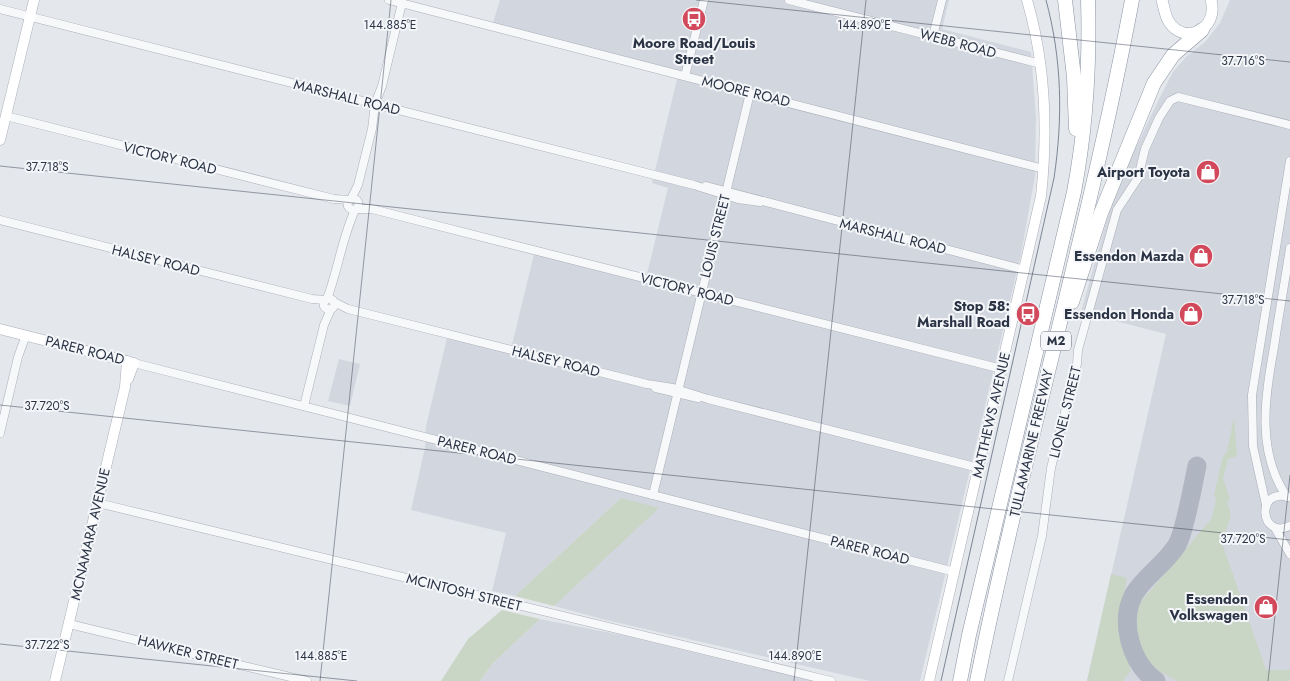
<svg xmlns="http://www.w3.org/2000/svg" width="1290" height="681" font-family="Jost,sans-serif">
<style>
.built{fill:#d2d6de}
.green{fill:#c9d6c5}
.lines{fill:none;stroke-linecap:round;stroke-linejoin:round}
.taxiway{stroke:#b0b6c1;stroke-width:19}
.street-casing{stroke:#a9aeb7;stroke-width:9}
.secondary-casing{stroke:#a9aeb7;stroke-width:11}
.primary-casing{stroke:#a3abb8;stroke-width:12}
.highway-casing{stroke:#8b94a3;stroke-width:15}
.street{stroke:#f7f8fa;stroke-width:8}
.secondary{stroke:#fff;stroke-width:10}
.primary{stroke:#fff;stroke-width:11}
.highway{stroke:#fff;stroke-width:14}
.tram{stroke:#7d8696;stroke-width:1}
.ticks{fill:none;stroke:#2b3445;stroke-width:1;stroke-opacity:0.45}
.labels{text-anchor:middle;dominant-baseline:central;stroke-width:4;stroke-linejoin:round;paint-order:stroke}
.shield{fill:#f4f6f9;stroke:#676e7b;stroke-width:1}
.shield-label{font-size:12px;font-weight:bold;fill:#2b3445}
.poi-label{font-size:14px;font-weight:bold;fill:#2b3445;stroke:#f4f6f9;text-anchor:end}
.street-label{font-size:14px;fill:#2b3445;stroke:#f4f6f9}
.ticks-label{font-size:12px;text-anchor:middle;fill:#2b3445;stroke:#f4f6f9;stroke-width:4;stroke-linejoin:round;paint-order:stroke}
</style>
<rect width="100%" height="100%" fill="#e4e7ec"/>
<!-- built -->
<g class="built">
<path d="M500 0H949L942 29 1031 52 1036 117 1035 176 1021 254 920 681H870L602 619 554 606 632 532 621 498 515 596 492 591 506 533 411 510 425 448 426 426 448 334 511 349 535 250 646 278 668 188 652 183 678 75 492 26Z"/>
<path d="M1230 0H1290V681H1087L1166 334 1081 312 1107 219 1123 175 1159 99 1173 72 1186 57 1205 42 1220 23Z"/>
<path d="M339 359 360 364 350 406 328 401Z"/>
<path d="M540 619 626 636 812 681H480L493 663Z"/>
</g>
<!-- green -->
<g class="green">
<path d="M1234 417 1237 456 1228 459 1223 478 1230 500 1227 501 1231 515 1222 543 1266 670H1290V681H1177L1153 668 1139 646 1136 624 1139 604 1212 518 1216 500 1214 495 1223 456 1227 452Z"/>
<path d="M621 498 659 508 554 606 515 596Z"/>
<path d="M1111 574 1127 578 1122 603 1120 636 1131 670 1123 681H1087Z"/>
<path d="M502 610 540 619 493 663 480 681H441L468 639Z"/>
</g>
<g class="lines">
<!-- taxiway -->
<path class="taxiway" d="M1156 681C1131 663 1119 622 1134 594 1145 576 1166 563 1177 545 1185 531 1193 484 1197 466"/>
<!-- street casing -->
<g class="street-casing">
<g id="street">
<path d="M389 0 1044 169"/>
<path d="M789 0 1041 64"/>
<path d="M0 9 694 185 738 199 760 202"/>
<path d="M933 36 942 0"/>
<path d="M685 76 704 0"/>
<path d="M6 116 334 199 350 200"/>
<path d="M706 186 1025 270"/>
<circle cx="353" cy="204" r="5.5"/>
<path d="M351 199 358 185 372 129 375 104 382 86 402 3"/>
<path d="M357 209H372L1002 369"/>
<path d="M0 220 312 299 326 300"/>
<circle cx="329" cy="304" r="5.5"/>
<path d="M327 299C338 270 342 238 355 210"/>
<path d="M334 302 348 309 647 384 673 388 708 399 979 468"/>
<path d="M134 363 955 572"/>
<path d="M656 388 698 398"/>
<path d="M304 406 324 325 331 309"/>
<path d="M0 433 18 357 26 335"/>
<path d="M653 495 750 93"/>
<path d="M1287 497C1256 452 1265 398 1274 347 1279 314 1285 281 1290 248"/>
<path d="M1288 497C1256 487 1259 540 1290 526"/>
<path d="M98 503 831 681"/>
<path d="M1266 505 1253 446 1252 395 1290 161"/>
<path d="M1275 528 1290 554"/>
<path d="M69 624 307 681"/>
<path d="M1008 681 1042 536 1051 468 1077 364 1078 350 1117 210 1138 178 1145 149 1159 118 1170 101 1178 97 1290 125"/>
</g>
</g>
<!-- secondary casing -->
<g class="secondary-casing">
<g id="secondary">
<path d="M0 140 34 0"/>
<path d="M0 329 134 363 128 379"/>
<path d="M55 681 125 387 127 361"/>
<path d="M929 681 1041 196C1048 130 1046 65 1027 0"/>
</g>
</g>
<!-- primary casing -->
<g class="primary-casing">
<path id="primary" d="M1162 0C1164 7 1165 16 1169 22 1185 46 1219 29 1211 0"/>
</g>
<!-- highway casing -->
<g class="highway-casing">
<g id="highway">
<path d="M1065 0 1074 77 1076 129"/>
<path d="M1072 302 1101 213 1154 83 1173 55 1202 30"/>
<path d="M960 681 969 635 1074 192C1086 128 1090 65 1088 0"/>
<path d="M977 681C1023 453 1089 229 1132 0"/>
</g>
</g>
<!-- street -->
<use href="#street" class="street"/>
<!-- secondary -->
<use href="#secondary" class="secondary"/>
<!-- primary -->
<use href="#primary" class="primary"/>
<!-- highway -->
<use href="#highway" class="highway"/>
<!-- tram -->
<path class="tram" d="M941 681 1054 178C1063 118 1062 59 1046 0"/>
</g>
<!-- ticks -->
<path class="ticks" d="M696 0 1290 62M0 166 1290 301M0 405 1290 540M0 644 357 681M320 681 391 0M794 681 866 0M1268 681 1290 475"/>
<!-- icons -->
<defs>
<g id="bus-disc" transform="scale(1.25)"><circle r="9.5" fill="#d1495b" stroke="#f4f6f9"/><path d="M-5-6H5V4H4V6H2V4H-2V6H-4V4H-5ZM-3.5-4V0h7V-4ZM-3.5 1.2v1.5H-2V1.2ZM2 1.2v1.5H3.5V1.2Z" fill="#fff"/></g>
<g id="shop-disc" transform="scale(1.25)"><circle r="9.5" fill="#d1495b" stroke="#f4f6f9"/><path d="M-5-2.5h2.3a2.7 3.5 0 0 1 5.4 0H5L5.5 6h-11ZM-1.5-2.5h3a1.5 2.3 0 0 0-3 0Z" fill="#fff"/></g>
</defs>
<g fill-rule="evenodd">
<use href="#bus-disc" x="694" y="19"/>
<use href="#shop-disc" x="1208" y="172"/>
<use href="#shop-disc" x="1201" y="256"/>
<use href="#bus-disc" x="1028" y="314"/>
<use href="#shop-disc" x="1191" y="314"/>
<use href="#shop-disc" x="1266" y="607"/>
</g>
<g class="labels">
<!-- shield labels -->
<rect class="shield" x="1041" y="331.5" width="30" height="19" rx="4"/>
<g class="shield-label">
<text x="1056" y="341">M2</text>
</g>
<!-- poi labels -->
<g class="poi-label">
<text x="694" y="43" text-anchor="middle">Moore Road/Louis<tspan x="694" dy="16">Street</tspan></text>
<text x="1190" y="172">Airport Toyota</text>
<text x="1184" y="256">Essendon Mazda</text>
<text x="1010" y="306">Stop 58:<tspan x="1010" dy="16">Marshall Road</tspan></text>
<text x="1174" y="314">Essendon Honda</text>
<text x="1248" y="599">Essendon<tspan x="1248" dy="16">Volkswagen</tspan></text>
</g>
<!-- street labels -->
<g class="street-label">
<text transform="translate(958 43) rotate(15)">WEBB ROAD</text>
<text transform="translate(746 91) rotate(14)">MOORE ROAD</text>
<text transform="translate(347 97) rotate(14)">MARSHALL ROAD</text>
<text transform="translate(170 158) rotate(14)">VICTORY ROAD</text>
<text transform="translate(715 236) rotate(-76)">LOUIS STREET</text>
<text transform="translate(893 236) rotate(14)">MARSHALL ROAD</text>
<text transform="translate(156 260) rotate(14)">HALSEY ROAD</text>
<text transform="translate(687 289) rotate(14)">VICTORY ROAD</text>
<text transform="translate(85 350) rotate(14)">PARER ROAD</text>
<text transform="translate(556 361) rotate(14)">HALSEY ROAD</text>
<text transform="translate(1065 412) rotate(-76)">LIONEL STREET</text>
<text transform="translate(991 415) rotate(-77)">MATTHEWS AVENUE</text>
<text transform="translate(1031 443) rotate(-77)">TULLAMARINE FREEWAY</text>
<text transform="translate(477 450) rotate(14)">PARER ROAD</text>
<text transform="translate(90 534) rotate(-77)">MCNAMARA AVENUE</text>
<text transform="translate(870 550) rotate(14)">PARER ROAD</text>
<text transform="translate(464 592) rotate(14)">MCINTOSH STREET</text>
<text transform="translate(188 652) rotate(14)">HAWKER STREET</text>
</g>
</g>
<g class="ticks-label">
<text x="390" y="29">144.885°E</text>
<text x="864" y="29">144.890°E</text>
<text x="1243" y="65">37.716°S</text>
<text x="47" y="171">37.718°S</text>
<text x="1243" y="304">37.718°S</text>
<text x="47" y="410">37.720°S</text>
<text x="1243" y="543">37.720°S</text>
<text x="47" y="649">37.722°S</text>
<text x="321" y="660">144.885°E</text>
<text x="795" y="660">144.890°E</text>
</g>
</svg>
